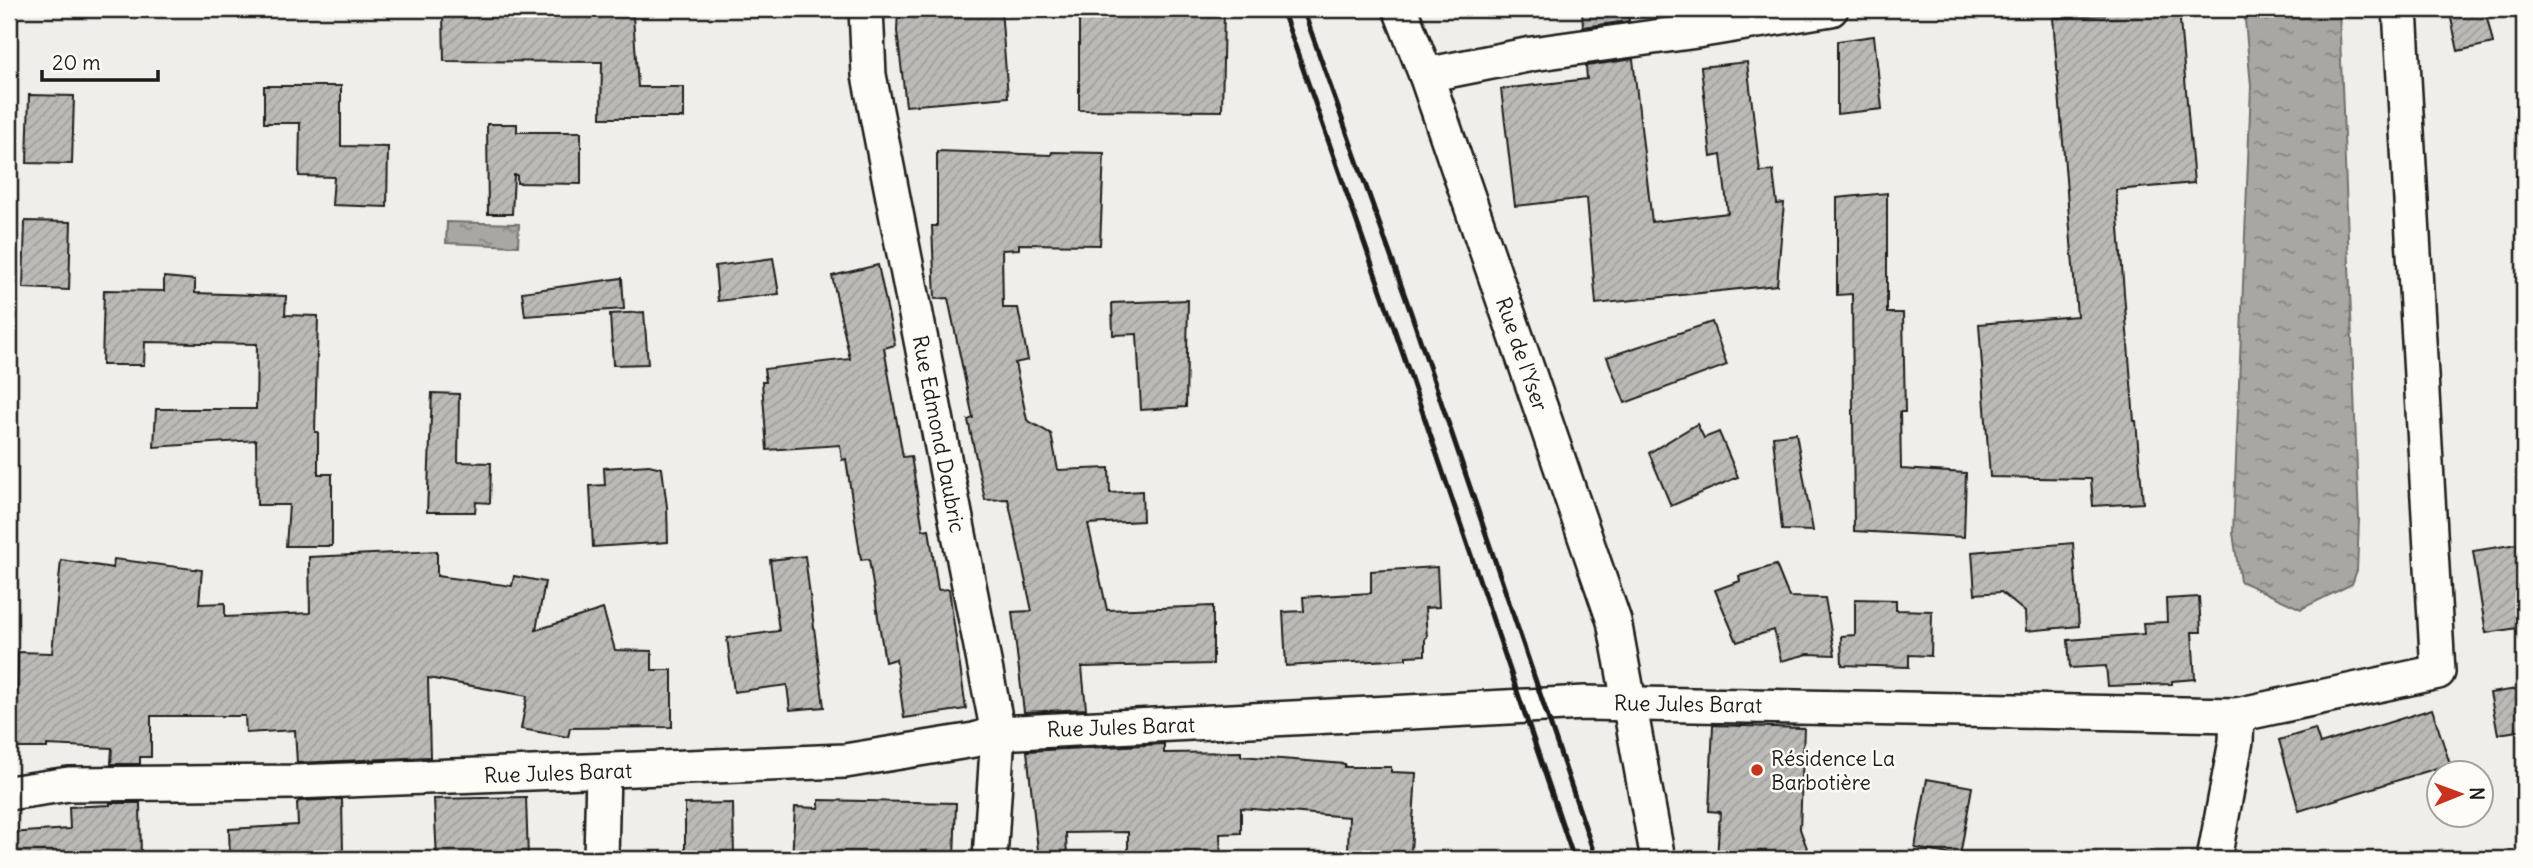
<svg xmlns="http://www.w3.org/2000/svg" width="2533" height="868" font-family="Delius,sans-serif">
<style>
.water{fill:url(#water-ripples);stroke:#706f6d;stroke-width:2}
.building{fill:url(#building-hatch);stroke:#1c1c1c;stroke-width:2}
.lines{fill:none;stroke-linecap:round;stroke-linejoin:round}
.street-casing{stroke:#1c1c1c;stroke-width:38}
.street{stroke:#fdfcf7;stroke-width:33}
.rail{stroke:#1c1c1c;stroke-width:5}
.poi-dot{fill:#c8321e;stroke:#fdfcf7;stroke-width:2.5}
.labels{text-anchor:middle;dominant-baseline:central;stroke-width:5;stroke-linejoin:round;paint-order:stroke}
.street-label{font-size:21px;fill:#1c1c1c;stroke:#fdfcf7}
.poi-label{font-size:21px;fill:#1c1c1c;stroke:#fdfcf7;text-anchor:start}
</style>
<defs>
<pattern id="water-ripples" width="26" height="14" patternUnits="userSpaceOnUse" patternTransform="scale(1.75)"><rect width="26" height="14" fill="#a8a7a3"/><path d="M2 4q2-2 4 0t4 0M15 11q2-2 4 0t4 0" fill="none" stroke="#888784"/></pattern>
<pattern id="building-hatch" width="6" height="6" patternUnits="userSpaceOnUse" patternTransform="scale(1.75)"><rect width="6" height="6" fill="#bbbab6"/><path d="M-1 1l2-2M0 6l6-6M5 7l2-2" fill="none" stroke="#a09f9c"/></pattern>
</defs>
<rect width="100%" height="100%" fill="#f0eeea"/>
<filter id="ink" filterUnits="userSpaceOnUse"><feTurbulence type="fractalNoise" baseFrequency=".0143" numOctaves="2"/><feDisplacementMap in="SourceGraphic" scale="14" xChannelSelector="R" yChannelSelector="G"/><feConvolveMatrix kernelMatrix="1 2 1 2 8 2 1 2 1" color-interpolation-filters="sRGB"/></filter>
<g filter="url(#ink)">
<!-- water -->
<g class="water">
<path d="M2244 9H2339L2359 520 2357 570 2352 584 2301 609 2240 581 2233 533 2251 86Z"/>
<path d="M447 222 519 224 518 246 446 243Z"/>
</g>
<!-- building -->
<g class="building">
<path d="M898 9H1001L1008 97 906 106 897 31Z"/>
<path d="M1079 9H1224L1222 111 1079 110Z"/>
<path d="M1582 9H1627L1629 21 1583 27Z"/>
<path d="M2124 9H2179L2194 183 2116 190 2134 421H2136L2143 503 2093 506 2091 479 1990 477 1979 324 2077 316 2053 18 2105 15V10Z"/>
<path d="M2449 9H2485L2493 43 2458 51Z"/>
<path d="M443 14 633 16 638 87H684V118H601L602 62 444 61Z"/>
<path d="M1874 36 1882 109 1837 114V41Z"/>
<path d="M1633 59 1652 222 1728 213 1721 155 1711 157 1701 67 1747 62 1760 172 1773 171 1777 204 1784 203 1777 285 1596 304 1587 198 1515 206 1501 89 1587 79 1586 66Z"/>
<path d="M264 86H341V146L388 147 387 207 332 205 334 177 299 176 300 123H264Z"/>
<path d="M29 95 74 96 72 164 27 163Z"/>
<path d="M487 124H517V132H581V184L517 183V175H514L512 214H488Z"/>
<path d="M937 151 1051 155 1052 152 1104 153 1100 245 1019 244V249L1002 250 1003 308H1018L1028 360 1015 363 1027 420 1051 434 1058 470 1109 468 1110 493 1142 491 1143 521 1088 524 1107 610 1213 606V664L1082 667 1086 709 1024 712 1012 612 1032 611 1008 499 985 500 968 420 973 418 948 298 935 299 932 226H937Z"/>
<path d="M1887 193V313H1903L1905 412H1900L1901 469 1966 473 1964 537 1854 531 1852 294 1837 295V198Z"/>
<path d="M25 221 71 222 69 290 23 288Z"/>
<path d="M773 258 779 294 718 301 715 266Z"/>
<path d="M878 265 895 345 884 348 903 457 911 456 923 530 929 529 938 590 949 589 966 709 904 718 896 659 885 662 869 559 861 560 846 459 842 460 840 445 767 450 762 382H766L764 369 850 359 832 276Z"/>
<path d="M164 277 195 280V293L286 296 285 315 318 316 315 432H318V474H332V546H286L289 505H257L256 440 154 447 156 409H256L257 344 145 342 144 365H102L104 290 164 291Z"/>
<path d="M622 278 624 309 525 316 522 292Z"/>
<path d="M1188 300 1186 407 1141 410 1137 334 1113 335 1112 303Z"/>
<path d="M644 312 648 364 613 365 610 314Z"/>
<path d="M1712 322 1727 365 1625 403 1607 357Z"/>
<path d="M432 393 459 394 458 462 491 463 490 503 476 502 475 512H427Z"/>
<path d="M1697 424 1704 438 1719 432 1738 477 1671 506 1649 453Z"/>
<path d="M1796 433 1813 531 1782 530 1773 436Z"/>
<path d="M649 465 662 468 667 507 668 542 593 547 590 486 605 485 604 468Z"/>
<path d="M2073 543 2079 626 2026 631 2025 612 2001 592 1975 594 1972 552Z"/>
<path d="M2524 543V627L2486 633 2473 551Z"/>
<path d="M437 551V576L512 586 514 576 545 582 536 630 603 609 615 650 652 651V670H672V727L570 728 568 737 521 729 527 696 428 678 430 757 297 763 295 730 246 733 245 716H151V757H140V764H111L112 748 47 745V748H15L18 652 52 653 61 560 113 568 114 559 202 570 199 604 225 603V617L310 613 309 557Z"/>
<path d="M805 556 824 707 790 710 787 685 734 692 727 638 779 631 770 560Z"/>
<path d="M1776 565 1789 597 1825 598 1835 655 1808 654 1781 661 1774 630 1737 642 1715 590 1740 581 1739 576Z"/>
<path d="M1437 567 1439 607 1425 608 1427 637 1425 638V655L1406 656V659L1286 666 1283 612 1304 611 1303 597 1371 593V571Z"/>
<path d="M2199 597 2201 632H2192L2195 679 2172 681V684L2108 686 2106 666 2070 668 2068 640 2144 634 2143 623 2167 622 2166 599Z"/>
<path d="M1855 599 1896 600V610L1932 611 1931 656 1909 655V667L1842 665 1841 636 1855 635Z"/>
<path d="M2524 688V730L2498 734 2490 693Z"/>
<path d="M2432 709 2450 764 2299 811 2279 740 2315 729 2320 744Z"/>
<path d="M1713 725 1804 728 1800 829 1811 859H1717L1720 812 1709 811Z"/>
<path d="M1164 744V753L1241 752V756L1345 764V767H1391V772L1416 773 1411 852 1348 850 1349 817 1241 808V833L1220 834 1221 857H1173L1128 855V832L1066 833 1067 859H1039L1027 751Z"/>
<path d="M1927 779 1972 787 1960 856 1915 848Z"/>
<path d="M526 797 528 859H437L434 799Z"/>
<path d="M342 799 343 852H338V859H230L229 829 298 825 297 803 299 801Z"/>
<path d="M819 800 956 803 954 859H792L795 807 819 808Z"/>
<path d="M110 803H140L141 859H9V833L70 829 69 807 110 805Z"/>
<path d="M733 803 734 859H685V804Z"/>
</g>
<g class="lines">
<!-- street casing -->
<g class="street-casing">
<g id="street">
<path d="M866 9 869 75 998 733 990 859"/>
<path d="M1400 9 1426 75 1614 621 1658 859"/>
<path d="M1426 75 1532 54 1697 31 1831 9"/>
<path d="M9 793 69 784 294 782 845 761 974 740 998 733 1585 703 2237 715 2438 672 2400 9"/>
<path d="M601 859 603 771"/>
<path d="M2214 859 2236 741 2237 715"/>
</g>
</g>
<!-- street -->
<use href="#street" class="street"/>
<!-- rail -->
<g class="rail">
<path d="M1282 9 1392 322 1574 859"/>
<path d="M1303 9 1411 313 1596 859"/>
</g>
</g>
</g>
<!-- markers -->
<circle class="poi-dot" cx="1757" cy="770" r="7"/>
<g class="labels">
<!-- street labels -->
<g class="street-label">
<text transform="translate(1522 354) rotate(71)">Rue de l'Yser</text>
<text transform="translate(939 434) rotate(79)">Rue Edmond Daubric</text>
<text transform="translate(1688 704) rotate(1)">Rue Jules Barat</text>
<text transform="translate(1121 727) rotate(-2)">Rue Jules Barat</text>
<text transform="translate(558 773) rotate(-2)">Rue Jules Barat</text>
</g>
<!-- poi labels -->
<g class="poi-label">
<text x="1771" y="758">Résidence La<tspan x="1771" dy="24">Barbotière</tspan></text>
</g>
</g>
<!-- margin -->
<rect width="2533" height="868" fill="none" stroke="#fdfcf7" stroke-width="35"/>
<rect x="18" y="18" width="2498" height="833" fill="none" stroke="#1c1c1c" stroke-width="2.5" filter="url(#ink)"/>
<!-- north arrow -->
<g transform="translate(2460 794) rotate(89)"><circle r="33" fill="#fdfcf7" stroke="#a3a29f" stroke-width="2"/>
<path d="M0-5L12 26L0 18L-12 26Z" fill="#c8321e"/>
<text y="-10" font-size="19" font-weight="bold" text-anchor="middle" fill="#1c1c1c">N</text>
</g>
<!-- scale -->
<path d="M42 70v10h116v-10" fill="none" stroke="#1c1c1c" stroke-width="3.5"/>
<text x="52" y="70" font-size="21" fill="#1c1c1c" stroke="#fdfcf7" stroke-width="5" paint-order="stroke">20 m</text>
</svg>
